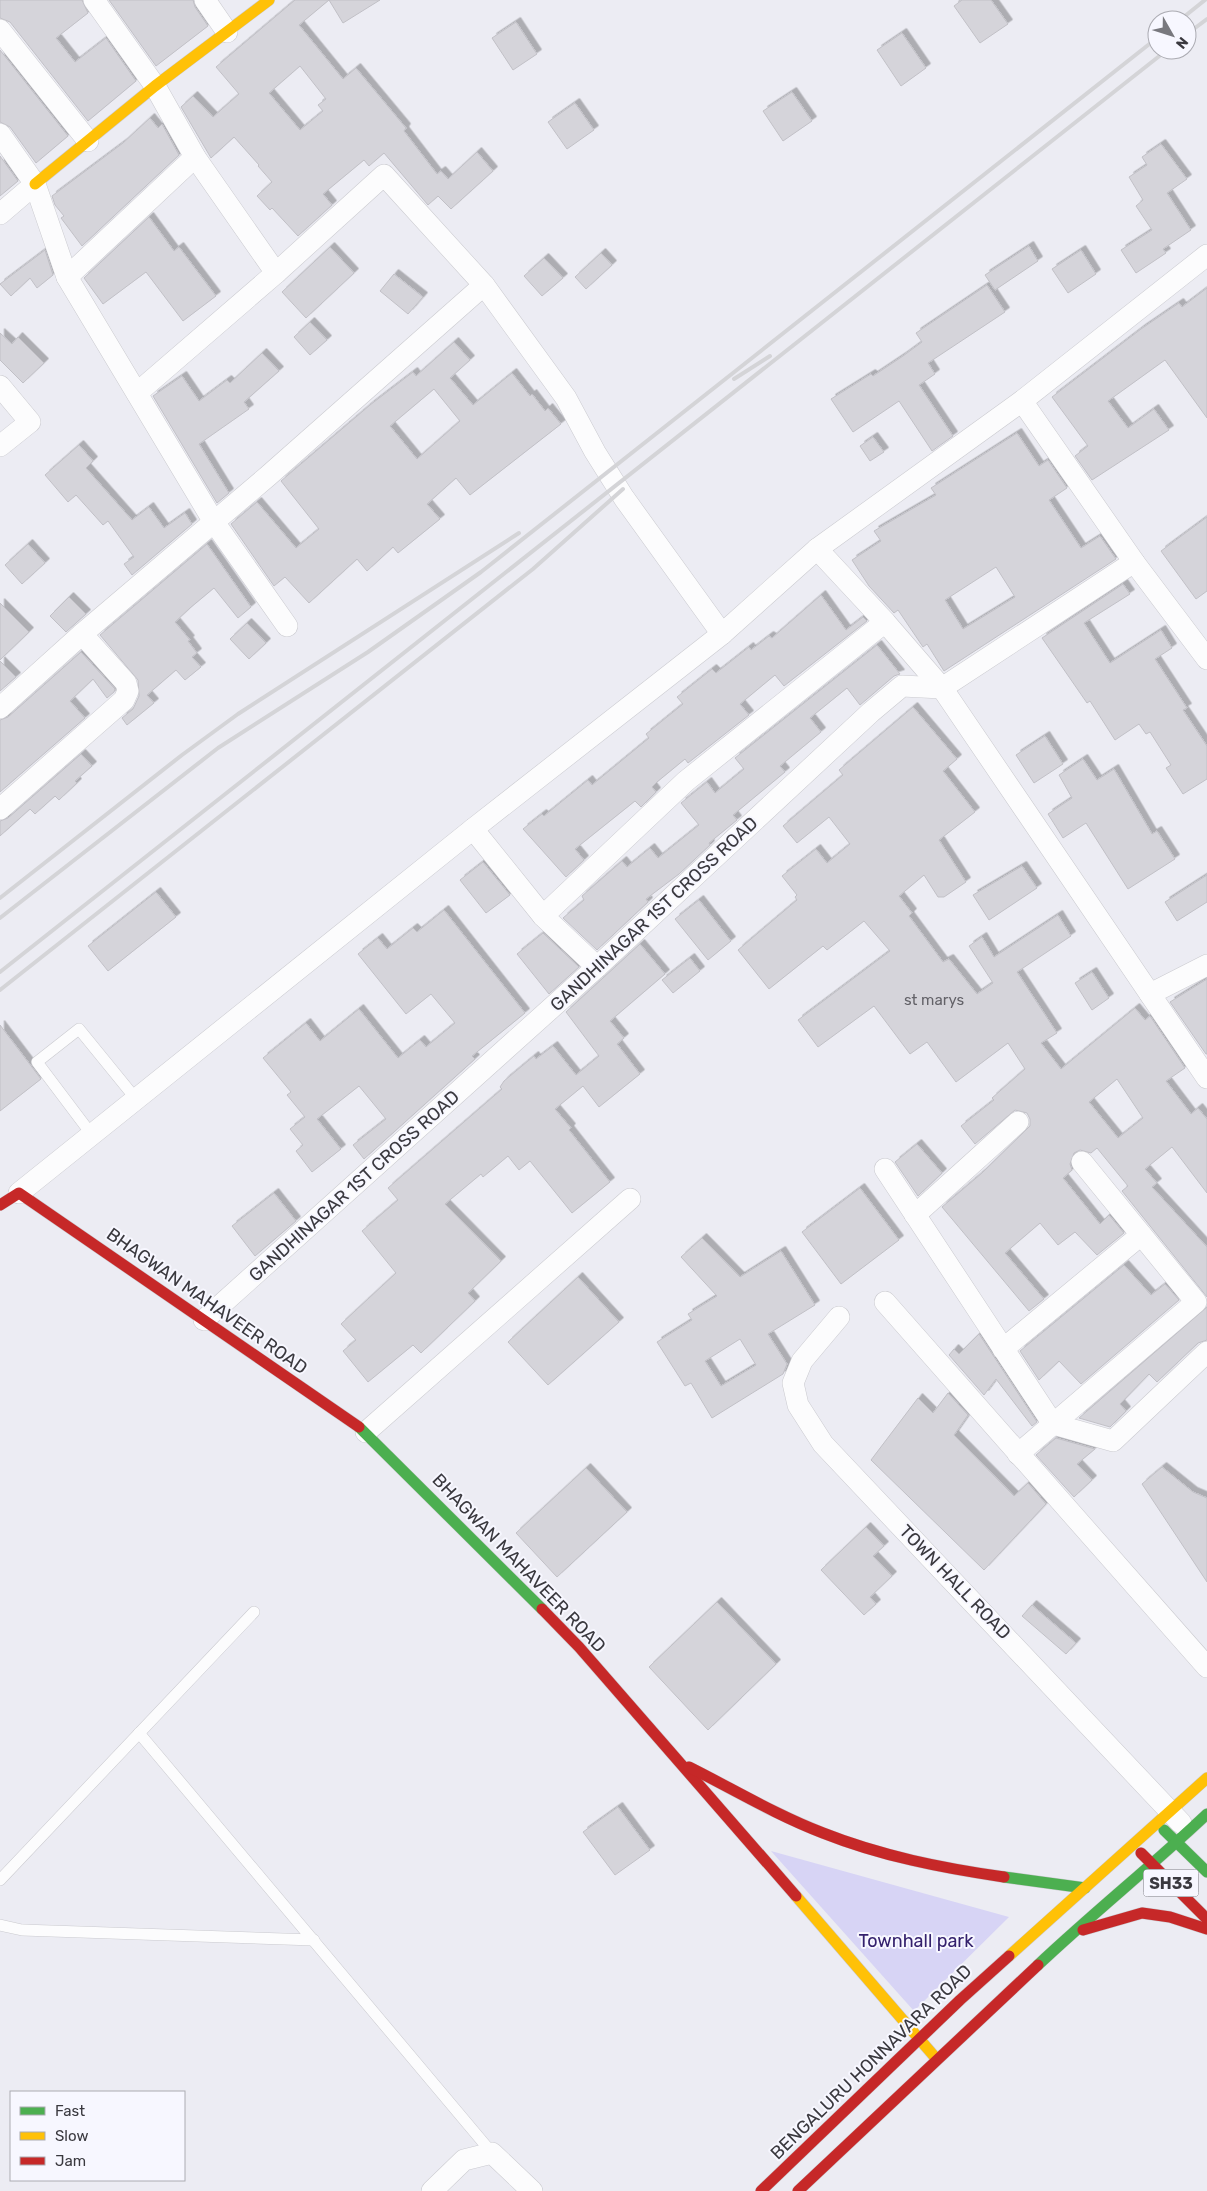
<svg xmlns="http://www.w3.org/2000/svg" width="1207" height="2191" font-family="Rubik,sans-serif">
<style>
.green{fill:#d7d4f5}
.building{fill:#d5d4da;stroke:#c1c0c6;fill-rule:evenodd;filter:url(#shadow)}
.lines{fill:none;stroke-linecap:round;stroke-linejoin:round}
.lane-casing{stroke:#cacacf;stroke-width:12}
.street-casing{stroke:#cacacf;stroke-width:22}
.fast-casing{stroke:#cacacf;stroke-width:12}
.slow-casing{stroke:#cacacf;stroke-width:12}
.jam-casing{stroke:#cacacf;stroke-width:12}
.lane{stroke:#fcfcfd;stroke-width:11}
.street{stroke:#fcfcfd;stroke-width:21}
.fast{stroke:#4caf50;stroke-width:11}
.slow{stroke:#ffc107;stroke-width:11}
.jam{stroke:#c62828;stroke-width:11}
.rail{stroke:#d4d4d7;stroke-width:4}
.labels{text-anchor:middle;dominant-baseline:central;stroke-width:4;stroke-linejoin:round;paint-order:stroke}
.number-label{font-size:15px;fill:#636268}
.shield{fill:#f7f7ff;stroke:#737279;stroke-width:1}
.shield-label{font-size:16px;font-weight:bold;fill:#3a393f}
.street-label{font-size:18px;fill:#3a393f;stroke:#f7f7ff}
.park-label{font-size:18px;fill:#34216d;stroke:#f7f7ff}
</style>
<defs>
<filter id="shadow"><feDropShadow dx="4.5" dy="-4.5" stdDeviation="0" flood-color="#0004"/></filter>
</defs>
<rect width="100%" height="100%" fill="#ececf3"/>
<!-- green -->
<path class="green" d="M771 1851 1009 1917 914 2011Z"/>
<!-- building -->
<g class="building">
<path d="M0 0H82L88 13 56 38 75 62 106 38 136 81 88 121 10 22 0 18Z"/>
<path d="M109 0H193L195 7 208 26 156 66Z"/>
<path d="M295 0H380L343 23 329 0 299 25 343 79 356 68 406 128 404 131 437 174 441 171 448 179 477 152 493 171 451 209 438 196 428 205 384 153 369 166 364 160 323 194 332 205 298 236 272 208 270 210 257 196 272 182 258 166 259 165 234 137 211 158 181 107 193 96 213 117 239 94 216 67ZM300 66 326 99 318 105 323 111 300 130 269 93Z"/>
<path d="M962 0H991L1008 24 980 43 954 6Z"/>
<path d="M516 22 537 54 513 70 492 38Z"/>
<path d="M902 33 926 68 901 86 877 50Z"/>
<path d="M0 50 68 136 36 163 10 127 0 122Z"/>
<path d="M792 92 812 121 783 141 763 111Z"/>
<path d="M575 103 594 130 567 149 548 122Z"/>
<path d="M150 118 158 128 162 124 179 155 82 246 61 218 64 216 55 205 52 196 123 143Z"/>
<path d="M1161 144 1187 179 1167 193 1191 230 1163 249 1166 253 1136 273 1121 250 1152 230 1136 206 1143 200 1129 177 1147 165 1142 157Z"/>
<path d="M0 156 18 181 0 196Z"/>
<path d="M149 217 174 251 179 247 216 296 183 321 146 272 103 304 84 278Z"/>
<path d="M1029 246 1038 261 995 290 985 275Z"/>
<path d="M330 247 354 273 306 318 282 292Z"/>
<path d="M45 250 53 275 37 288 30 278 11 296 0 284Z"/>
<path d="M1081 250 1096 274 1068 293 1052 269Z"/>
<path d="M601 253 612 265 586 289 575 277Z"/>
<path d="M544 258 563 278 542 296 524 276Z"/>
<path d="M394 274 423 297 408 314 380 291Z"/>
<path d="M987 285 1005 312 928 363 935 374 919 385 953 436 932 451 899 401 853 432 831 399 871 374 873 376 903 356 922 342 916 333Z"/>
<path d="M1207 288V418L1165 360 1108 401 1128 428 1154 409 1169 430 1092 480 1075 456 1088 446 1052 397 1141 329 1179 303 1182 307Z"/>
<path d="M310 322 327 340 310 355 294 337Z"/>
<path d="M0 333 12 344 18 337 44 363 23 383 0 360Z"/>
<path d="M454 342 470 360 450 378 473 405 512 373 530 396 532 394 545 411 548 408 561 424 470 495 456 478 427 504 440 519 398 553 393 547 367 571 357 559 309 603 285 577 274 586 231 524 257 502 296 548 319 529 281 481 370 405 413 372 416 376ZM434 389 460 421 417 459 390 426Z"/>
<path d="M262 353 279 371 244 402 249 409 199 444 229 493 217 503 153 396 182 376 199 401 227 380 230 383Z"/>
<path d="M1017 433 1039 466 1048 460 1067 488 1049 500 1081 548 1100 536 1116 559 944 671 927 644 923 647 898 610 894 613 869 586 852 560 881 541 874 531 936 495 931 488ZM996 567 1015 597 963 629 945 600Z"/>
<path d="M873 437 884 452 870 461 860 446Z"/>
<path d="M79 445 93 461 86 468 132 520 149 507 164 528 185 513 192 524 132 575 124 564 134 557 108 521 103 525 76 495 68 502 45 475Z"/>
<path d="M1207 517V591L1196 599 1161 551Z"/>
<path d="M28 544 45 563 22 584 5 565Z"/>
<path d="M207 544 251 607 238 618 214 588 190 608 175 622 190 640 188 641 197 653 192 657 201 667 185 680 176 670 147 695 154 703 127 725 122 718 133 709 139 696 138 680 100 635Z"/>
<path d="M1123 584 1130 594 1084 623 1110 663 1161 630 1172 648 1155 659 1187 708 1183 710 1207 746V779L1183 794 1166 768 1171 765 1150 732 1146 734 1139 724 1115 740 1090 701 1087 703 1042 638Z"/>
<path d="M821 595 846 630 863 617 867 621 784 686 775 675 740 704 749 715 688 763 685 759 657 782 652 787 656 792 641 807 635 801 575 849 584 860 566 877 523 829 542 814 544 816 588 780 592 785 649 738 646 734 683 704 677 697 712 669 716 673 749 647 751 650 769 636 772 638Z"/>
<path d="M69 597 86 614 66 632 50 616Z"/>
<path d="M0 603 29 632 0 660Z"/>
<path d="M247 623 266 643 249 659 230 639Z"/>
<path d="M877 645 900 674 894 676 860 705 847 688 810 718 821 732 780 766 785 772 733 815 737 820 709 843 710 845 679 874 646 899 648 902 597 950 563 918 584 900 582 896 622 861 627 867 650 848 658 858 699 825 681 803 707 782 715 793 744 769 735 758Z"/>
<path d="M81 652 115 689 114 692 107 698 93 679 70 701 85 718 0 792V720L8 717Z"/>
<path d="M0 661 16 677 0 691Z"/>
<path d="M913 707 957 759 943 771 975 812 939 840 966 882 944 897H938L924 875 899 896 912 913 909 916 943 962 949 959 977 994 993 983 969 946 982 937 994 957 1058 915 1071 936 1017 972 1057 1033 1041 1043 1061 1069 1135 1008 1145 1020 1150 1016 1185 1068 1166 1081 1191 1114 1198 1108 1207 1119V1193L1172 1147 1145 1169 1157 1183 1152 1187 1207 1247V1297L1122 1191 1128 1186 1097 1148 1091 1153 1080 1150 1074 1153 1070 1164 1072 1170 1063 1178 1100 1224 1109 1215 1124 1233 1097 1255 1075 1232 1058 1245 1040 1223 1005 1253 1044 1299 1029 1311 942 1207 982 1173 1030 1126V1119L1027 1113 1015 1110 975 1144 961 1126 994 1100 992 1098 1025 1069 1008 1043 956 1082 927 1042 910 1054 874 1006 818 1047 798 1020 890 951 864 921 827 950 823 946 769 989 738 950 797 900 795 897 797 895 782 876 816 849 827 863 850 844 829 817 797 843 783 826 843 775 839 770ZM1117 1079 1143 1118 1118 1138 1089 1102Z"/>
<path d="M1045 736 1063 764 1034 783 1016 755Z"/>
<path d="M81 754 92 766 75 781 77 783 59 800 55 796 35 814 30 809 0 836V821L8 818Z"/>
<path d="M1083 759 1097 780 1114 769 1152 834 1157 831 1175 859 1128 889 1086 823 1063 838 1048 814 1072 798 1059 775Z"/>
<path d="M483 862 510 895 486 913 460 880Z"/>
<path d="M1022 866 1037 888 989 920 973 895Z"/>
<path d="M1207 875V902L1177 921 1165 902Z"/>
<path d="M156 892 176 917 108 971 88 946Z"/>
<path d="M699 900 731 941 708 960 675 919Z"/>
<path d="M444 910 525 1013 472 1056 475 1059 364 1159 353 1145 386 1119 359 1086 317 1119 341 1149 312 1172 296 1151 303 1145 290 1129 305 1117 287 1095 291 1092 263 1058 306 1023 320 1041 359 1009 398 1058 420 1040 426 1047 455 1023 431 994 406 1014 358 954 378 938 387 949 413 928 417 932Z"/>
<path d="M543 933 579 967 549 994 517 954Z"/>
<path d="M640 944 665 974 610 1021 624 1038 617 1044 640 1074 599 1107 583 1086 555 1109 571 1128 569 1130 610 1182 572 1213 530 1161 519 1170 508 1156 483 1177 481 1174 445 1204 501 1261 468 1293 475 1301 421 1353 413 1345 368 1382 343 1351 356 1340 341 1324 396 1273 362 1231 398 1200 388 1188 502 1089 500 1087 504 1081 534 1056 536 1059 553 1046 576 1075 599 1056 566 1012Z"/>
<path d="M690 958 700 971 673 993 662 980Z"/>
<path d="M1092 972 1109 998 1092 1010 1075 983Z"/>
<path d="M1207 979V1054H1206L1170 1002Z"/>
<path d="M0 1025 41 1079 0 1111Z"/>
<path d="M917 1144 942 1173 918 1196 895 1162Z"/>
<path d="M860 1188 899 1240 841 1284 802 1232Z"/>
<path d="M274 1193 296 1221 255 1256 232 1226Z"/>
<path d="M702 1238 740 1277 781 1251 815 1305 768 1334 787 1364 783 1374 712 1418 691 1383 685 1386 657 1342 692 1320 688 1314 717 1296 681 1257ZM740 1339 756 1365 721 1386 705 1361Z"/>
<path d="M1124 1265 1151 1295 1165 1284 1179 1300 1081 1384 1059 1361 1039 1380 1020 1351Z"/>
<path d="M578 1277 619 1322 548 1385 508 1342Z"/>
<path d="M1207 1307V1340L1198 1343 1157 1382 1149 1374 1120 1404 1126 1411 1110 1427 1079 1418Z"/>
<path d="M979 1334 1037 1422 1032 1426 996 1379 984 1395 949 1355 954 1349 959 1354Z"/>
<path d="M948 1393 968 1415 954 1435 1014 1496 1028 1483 1046 1504 984 1570 871 1460 918 1398 933 1413Z"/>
<path d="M1056 1438 1095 1449 1077 1464 1092 1480 1074 1497 1036 1455Z"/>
<path d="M1162 1467 1193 1492 1207 1498V1582L1142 1484Z"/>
<path d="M586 1468 627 1512 557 1577 516 1533Z"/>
<path d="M866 1527 884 1546 873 1556 892 1576 870 1597 876 1604 864 1615 821 1570Z"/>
<path d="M717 1602 776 1664 708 1730 649 1667Z"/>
<path d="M1032 1605 1076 1643 1066 1654 1022 1616Z"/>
<path d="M618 1807 650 1850 615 1875 583 1832Z"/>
</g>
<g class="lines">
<!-- lane casing -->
<g class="lane-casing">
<g id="lane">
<path d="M92 1135 37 1062 79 1029 136 1099"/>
<path d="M139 1733 492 2153"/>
<path d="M0 1880 254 1612"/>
<path d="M0 1925 22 1930 314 1940"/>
</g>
</g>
<!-- street casing -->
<g class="street-casing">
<g id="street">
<path d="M94 0 155 86 195 157 276 273"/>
<path d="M205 0 227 32"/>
<path d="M0 30 88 141"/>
<path d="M0 134 35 184 67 277 214 522 287 626"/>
<path d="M0 214 35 184"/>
<path d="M67 277 195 157"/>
<path d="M0 386 30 422 0 446"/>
<path d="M137 393 276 273 384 175 484 285 566 398 595 452 624 498 722 634"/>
<path d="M1022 401 1134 562 1207 659"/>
<path d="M817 549 885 622 942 688 1207 1078"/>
<path d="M0 708 82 634 268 476 484 285"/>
<path d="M0 809 124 700 128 691 126 683 82 634"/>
<path d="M473 829 543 916 597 967"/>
<path d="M543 916 686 781 885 622"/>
<path d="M1150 994 1207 965"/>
<path d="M885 1169 1053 1424 1113 1441 1207 1352"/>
<path d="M19 1193 473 829 722 634 817 549 1022 401 1207 255"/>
<path d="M915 1215 1018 1122"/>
<path d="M885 1302 1207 1667"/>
<path d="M839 1317 802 1361 793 1383 798 1405 823 1444 1181 1823"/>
<path d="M204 1320 597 967 871 712 902 686 942 688 1134 562"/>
<path d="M1003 1349 1141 1235"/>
<path d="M366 1432 630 1199"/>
<path d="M1018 1454 1196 1302 1082 1162"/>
<path d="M432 2191 464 2160 492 2153 532 2191"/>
</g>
</g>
<!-- fast casing -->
<g class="fast-casing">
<g id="fast">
<path d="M359 1427 542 1609"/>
<path d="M1164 1830 1207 1872"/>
<path d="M1004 1877 1085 1888"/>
<path d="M1038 1965C1093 1913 1152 1866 1207 1814"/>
</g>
</g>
<!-- slow casing -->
<g class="slow-casing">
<g id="slow">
<path d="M35 184 155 86 269 0"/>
<path d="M796 1896 934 2056"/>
<path d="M1009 1956 1207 1778"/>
</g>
</g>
<!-- jam casing -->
<g class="jam-casing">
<g id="jam">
<path d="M0 1205 19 1193 359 1427"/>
<path d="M542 1609 579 1647 796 1896"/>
<path d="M689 1767C733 1789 776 1815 823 1833 881 1856 942 1868 1004 1877"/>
<path d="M1141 1853 1207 1919"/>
<path d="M1083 1930 1142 1913 1170 1917 1207 1929"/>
<path d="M761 2191 960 2000 1009 1956"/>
<path d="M798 2191 1038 1965"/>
</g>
</g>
<!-- lane -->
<use href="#lane" class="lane"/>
<!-- street -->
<use href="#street" class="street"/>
<!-- fast -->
<use href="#fast" class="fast"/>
<!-- slow -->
<use href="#slow" class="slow"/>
<!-- jam -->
<use href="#jam" class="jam"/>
<!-- rail -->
<g class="rail">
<path d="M1180 20 1205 0"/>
<path d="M1187 34 1207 19"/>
<path d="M734 379 770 356"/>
<path d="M0 898 182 755 238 714 519 533"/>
<path d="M0 918 218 748 368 652 481 572 1157 38"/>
<path d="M0 972 1167 50"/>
<path d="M0 990 533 569 623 489"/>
</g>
</g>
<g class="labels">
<!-- number labels -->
<g class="number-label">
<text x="934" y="1000">st marys</text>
</g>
<!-- shield labels -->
<rect class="shield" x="1143.5" y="1869.5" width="55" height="27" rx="4"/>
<g class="shield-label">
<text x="1171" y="1883">SH33</text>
</g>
<!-- street labels -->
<g class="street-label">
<text transform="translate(654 914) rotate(-43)">GANDHINAGAR 1ST CROSS ROAD</text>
<text transform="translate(354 1186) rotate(-42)">GANDHINAGAR 1ST CROSS ROAD</text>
<text transform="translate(207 1301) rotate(35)">BHAGWAN MAHAVEER ROAD</text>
<text transform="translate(519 1563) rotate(46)">BHAGWAN MAHAVEER ROAD</text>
<text transform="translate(955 1582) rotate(46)">TOWN HALL ROAD</text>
<text transform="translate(871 2062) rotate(-44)">BENGALURU HONNAVARA ROAD</text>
</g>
<!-- park labels -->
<g class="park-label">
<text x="916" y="1941">Townhall park</text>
</g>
</g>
<!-- legend -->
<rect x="10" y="2091" width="175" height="90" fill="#f7f7ff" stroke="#ababb2"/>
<rect x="20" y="2107" width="25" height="8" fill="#4caf50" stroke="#ababb2"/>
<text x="55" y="2116" font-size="15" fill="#3a393f">Fast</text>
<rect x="20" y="2132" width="25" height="8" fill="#ffc107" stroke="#ababb2"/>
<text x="55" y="2141" font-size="15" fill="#3a393f">Slow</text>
<rect x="20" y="2157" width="25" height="8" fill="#c62828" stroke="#ababb2"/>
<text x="55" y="2166" font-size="15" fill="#3a393f">Jam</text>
<!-- north arrow -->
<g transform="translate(1172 35) rotate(129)"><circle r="24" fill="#f7f7ff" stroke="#ababb2"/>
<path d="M0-4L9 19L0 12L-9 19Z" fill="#78787e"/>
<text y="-8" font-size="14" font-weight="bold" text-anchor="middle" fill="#3a393f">N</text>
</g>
</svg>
